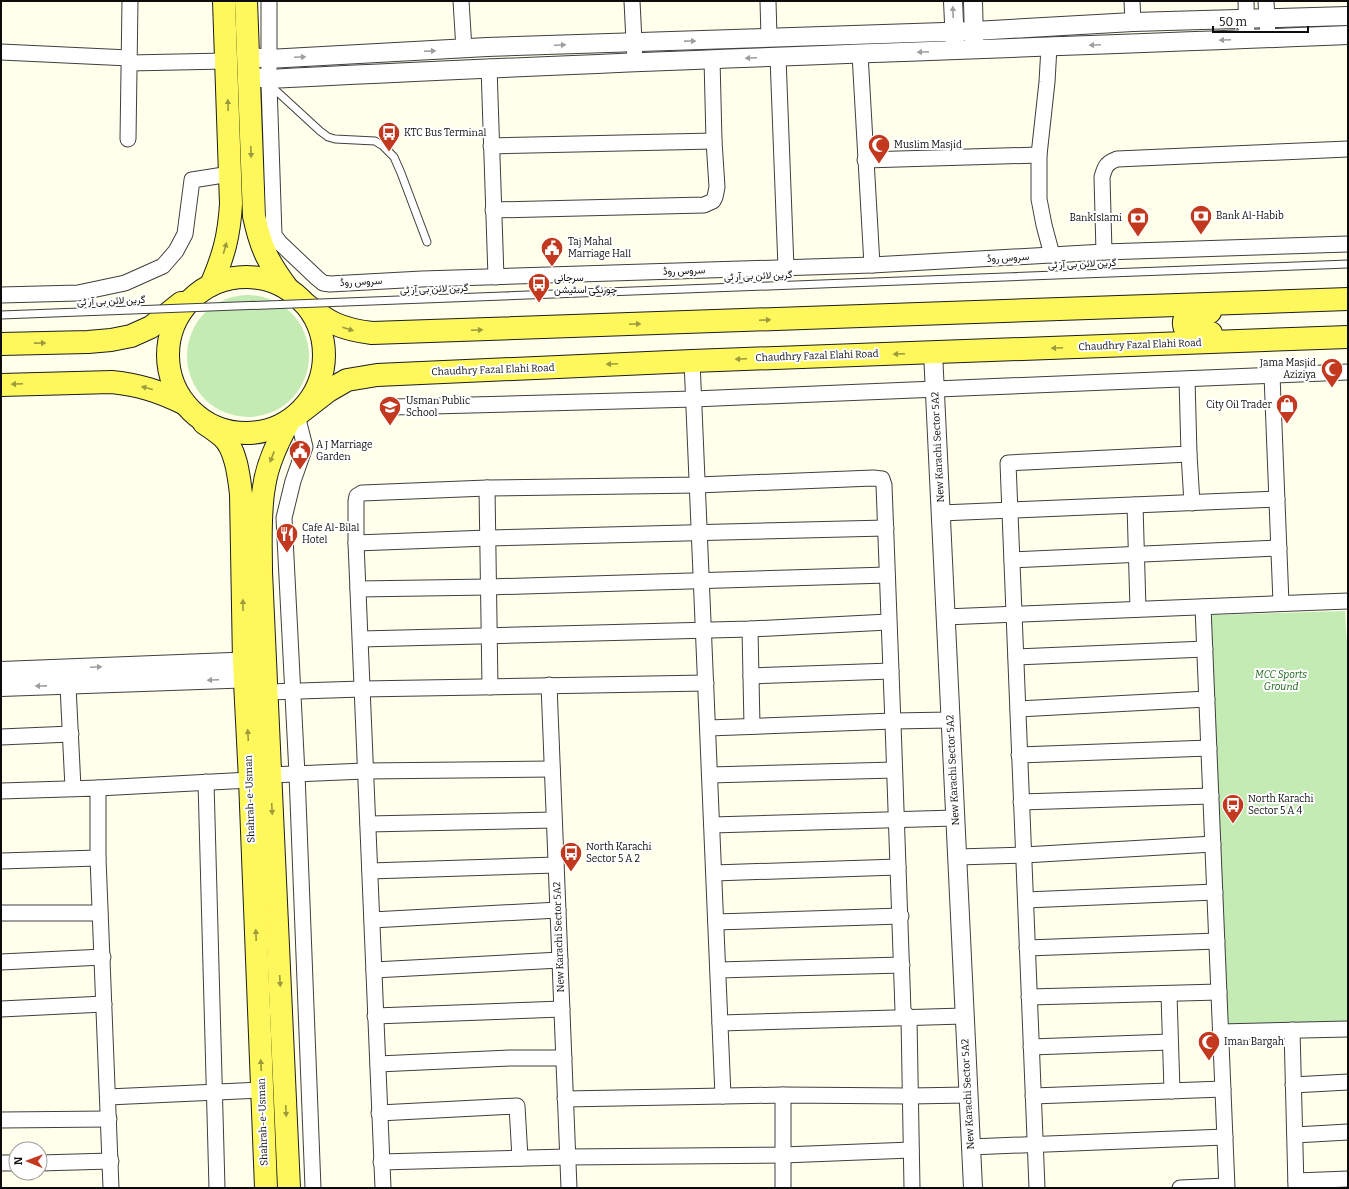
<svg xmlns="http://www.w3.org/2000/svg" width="1349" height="1189" font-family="Bitter,Vazirmatn,serif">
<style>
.green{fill:#c5ebb4}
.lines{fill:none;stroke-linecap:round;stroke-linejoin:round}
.service-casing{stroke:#3f3f3f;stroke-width:9}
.minor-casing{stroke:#3f3f3f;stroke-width:17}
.tertiary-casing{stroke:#3f3f3f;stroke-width:20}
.primary-casing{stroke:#1d1d1d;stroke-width:24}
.service{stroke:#fff;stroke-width:7}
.minor{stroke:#fff;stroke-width:15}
.tertiary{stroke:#fff;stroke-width:18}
.primary{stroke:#fef85c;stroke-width:22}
.service-bridge-casing{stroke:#3f3f3f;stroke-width:9;stroke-linecap:butt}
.service-bridge{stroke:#fff;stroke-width:7}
.oneway{fill:#9e9e9e}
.oneway2{fill:#9d9a3c}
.labels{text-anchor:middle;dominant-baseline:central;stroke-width:4;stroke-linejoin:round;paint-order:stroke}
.poi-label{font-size:10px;fill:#0c0c0c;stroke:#fff;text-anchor:start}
.street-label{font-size:10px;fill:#0c0c0c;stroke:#fff}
.park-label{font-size:10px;font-style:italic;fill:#1a661a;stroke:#fff}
</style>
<rect width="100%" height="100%" fill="#ffffeb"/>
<!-- green -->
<g class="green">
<circle cx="248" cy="356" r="61"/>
<path d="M1345 611 1348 659V1024L1225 1028 1211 615Z"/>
</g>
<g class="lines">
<!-- service casing -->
<g class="service-casing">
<path id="service" d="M271 86 320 131 328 137 335 139 375 141 383 146 394 157 401 173 427 242"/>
</g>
<!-- minor casing -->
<g class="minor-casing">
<g id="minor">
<path d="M269 1V84L274 235 280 243 317 278 323 283 330 284 422 279 872 265 1104 252 1348 244"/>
<path d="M461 1 464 49"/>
<path d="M632 1 635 62"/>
<path d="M768 1 769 37"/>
<path d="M1132 1 1133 22"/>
<path d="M1246 1 1247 39"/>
<path d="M1266 1 1268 38"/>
<path d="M1049 47 1047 82 1039 155V199L1044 225 1052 255"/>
<path d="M1 52 129 58"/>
<path d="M860 54 872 265"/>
<path d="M778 57 786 268"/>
<path d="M129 63 226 61"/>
<path d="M489 67 496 277"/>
<path d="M128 139 130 1"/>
<path d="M491 146 714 141"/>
<path d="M865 160 1039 155"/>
<path d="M493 210 704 205 713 201 715 197 717 187 714 141 712 59"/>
<path d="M1104 252 1102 177C1105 167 1106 163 1117 159L1348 149"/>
<path d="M1 295 78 293 125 283 163 266 176 251 185 234 192 180 230 174"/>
<path d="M692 361 723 1096"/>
<path d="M1272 375 1281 603"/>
<path d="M394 407 694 399 1348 372"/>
<path d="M297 415 305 447 293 481 284 518 297 774 313 1188"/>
<path d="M1189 454 1192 503"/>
<path d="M487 488 490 687"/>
<path d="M1135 505 1138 609"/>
<path d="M941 513 1277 499"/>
<path d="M356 543 488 538 886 528"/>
<path d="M1012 560 1279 548"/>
<path d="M358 589 489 587 887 575"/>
<path d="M1203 607 1227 1188"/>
<path d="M945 617 1348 601"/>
<path d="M750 629 752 726"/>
<path d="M361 639 750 629 888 622"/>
<path d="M1016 657 1205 649"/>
<path d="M751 676 891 671"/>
<path d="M549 685 569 1188"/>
<path d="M68 686 73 788"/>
<path d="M268 692 362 689 706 683"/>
<path d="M1018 709 1207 699"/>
<path d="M708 728 893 721 950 720"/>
<path d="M1 737 71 734"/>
<path d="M1019 755 1209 748"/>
<path d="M270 775 365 771 552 769"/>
<path d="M710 775 894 770"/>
<path d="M206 782 217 1188"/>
<path d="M98 788 250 780"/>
<path d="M1 791 98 788V858L111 1188"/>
<path d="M1021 802 1211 796"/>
<path d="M368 824 554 820"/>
<path d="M712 825 955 818"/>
<path d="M957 857 1024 855 1213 844"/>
<path d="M1 861 98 858"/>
<path d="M370 871 556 865"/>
<path d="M714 873 898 867"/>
<path d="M1026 900 1215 892"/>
<path d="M1 913H100"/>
<path d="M372 920 558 910"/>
<path d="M716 922 901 916"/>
<path d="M1027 948 1217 941"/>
<path d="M1 962 103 957"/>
<path d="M374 970 560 960"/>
<path d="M718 970 902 965"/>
<path d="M1169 994 1172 1091"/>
<path d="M1029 997 1219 992"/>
<path d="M1 1009 104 1004"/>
<path d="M375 1016 562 1009"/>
<path d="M720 1023 964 1016"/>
<path d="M1292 1030 1296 1188"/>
<path d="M1220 1032 1348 1029"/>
<path d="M1031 1047 1170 1042"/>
<path d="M378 1064 510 1058H564"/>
<path d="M1293 1085 1348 1082"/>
<path d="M783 1095V1188"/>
<path d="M1033 1096 1223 1089"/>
<path d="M108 1097 261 1090"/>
<path d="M565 1099 783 1095 910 1096 968 1095"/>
<path d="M379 1113 517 1106 520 1158"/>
<path d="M1 1120 109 1119"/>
<path d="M1295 1135 1348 1132"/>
<path d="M970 1147 1225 1137"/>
<path d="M381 1162 567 1157 783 1155 911 1150"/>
<path d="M1 1163H16"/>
<path d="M40 1163 111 1161"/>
<path d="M1296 1181 1348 1179"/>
<path d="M383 1188 356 543V501L357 496 362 493 487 488 698 485 873 478 882 479 884 485C891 660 897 836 903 1011L909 1018 912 1188"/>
<path d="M1037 1188 1008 463 1189 454 1187 379"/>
<path d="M1180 1188 1226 1186"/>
</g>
</g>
<!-- tertiary casing -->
<g class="tertiary-casing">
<g id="tertiary">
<path d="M953 1 955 44"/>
<path d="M973 1 974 42"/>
<path d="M247 56 268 59 487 47 974 31 1133 22 1348 16"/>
<path d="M248 76 269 79C628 60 988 50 1348 35"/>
<path d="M933 352 973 1188"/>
<path d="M1 671 258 661"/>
<path d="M1 687 257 678"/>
</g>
</g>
<!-- primary casing -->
<g class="primary-casing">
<g id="primary">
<path d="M246 1 254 216C261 249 268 262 288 289"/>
<circle cx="246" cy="355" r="78"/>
<path d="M211 285C224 255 229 236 231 204L224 1"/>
<path d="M303 302C328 322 339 329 372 333L1348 299"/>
<path d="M1210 312C1203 312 1196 312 1190 314 1181 318 1182 331 1192 333 1197 335 1205 333 1211 333"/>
<path d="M1 344 88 342 111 340 131 336 151 327 181 303"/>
<path d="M1 385 112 382C139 385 159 391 183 403"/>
<path d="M297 415 328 391 347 380 377 375 692 361 1348 337"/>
<path d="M289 421C278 442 267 464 264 487 259 515 261 544 261 572L289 1188"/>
<path d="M204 423C210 427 216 431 222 436 236 448 239 477 241 494L244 662 250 780 266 1188"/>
</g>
</g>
<!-- service -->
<use href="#service" class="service"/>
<!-- minor -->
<use href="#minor" class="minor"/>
<!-- tertiary -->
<use href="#tertiary" class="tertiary"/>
<!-- primary -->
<use href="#primary" class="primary"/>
<!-- service-bridge casing -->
<g class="service-bridge-casing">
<path id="service-bridge" d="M1 315 1348 264"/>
</g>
<!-- service-bridge -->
<use href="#service-bridge" class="service-bridge"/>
</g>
<!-- one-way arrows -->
<defs><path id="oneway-solid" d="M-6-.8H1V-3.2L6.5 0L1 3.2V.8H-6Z"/></defs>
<g class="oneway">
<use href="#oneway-solid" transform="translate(953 12) rotate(-92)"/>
<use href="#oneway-solid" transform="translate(1225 40) rotate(178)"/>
<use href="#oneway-solid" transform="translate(690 41) rotate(-1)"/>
<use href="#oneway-solid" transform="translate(560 45) rotate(-2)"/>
<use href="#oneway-solid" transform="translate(1095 45) rotate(178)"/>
<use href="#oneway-solid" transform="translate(430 51) rotate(-3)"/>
<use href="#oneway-solid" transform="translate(923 52) rotate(178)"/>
<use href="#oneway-solid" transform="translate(300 57) rotate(-3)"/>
<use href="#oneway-solid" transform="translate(751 58) rotate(178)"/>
<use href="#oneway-solid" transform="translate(96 667) rotate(-2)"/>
<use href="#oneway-solid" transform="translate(213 680) rotate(178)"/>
<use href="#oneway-solid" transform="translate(41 686) rotate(179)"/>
</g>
<g class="oneway2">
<use href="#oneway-solid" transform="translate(228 105) rotate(-92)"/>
<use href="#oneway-solid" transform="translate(251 152) rotate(88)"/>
<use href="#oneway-solid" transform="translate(225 248) rotate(-74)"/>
<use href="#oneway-solid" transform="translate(765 320) rotate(-2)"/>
<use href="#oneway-solid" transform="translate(635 324) rotate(-2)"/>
<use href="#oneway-solid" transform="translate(348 329) rotate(18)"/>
<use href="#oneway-solid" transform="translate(477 330) rotate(-2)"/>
<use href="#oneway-solid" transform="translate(40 343) rotate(-1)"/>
<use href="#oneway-solid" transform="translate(1057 348) rotate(178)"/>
<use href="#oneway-solid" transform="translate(899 354) rotate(178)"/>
<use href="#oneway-solid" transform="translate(741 359) rotate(178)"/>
<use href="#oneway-solid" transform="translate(612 364) rotate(178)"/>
<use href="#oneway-solid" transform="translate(17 384) rotate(178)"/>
<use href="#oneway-solid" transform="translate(147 388) rotate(-165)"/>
<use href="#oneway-solid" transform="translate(272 457) rotate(111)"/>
<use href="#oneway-solid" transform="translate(243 605) rotate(-91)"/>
<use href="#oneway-solid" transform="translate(248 735) rotate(-93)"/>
<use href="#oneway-solid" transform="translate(272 809) rotate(87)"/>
<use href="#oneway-solid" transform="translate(256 935) rotate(-92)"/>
<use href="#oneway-solid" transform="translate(280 981) rotate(87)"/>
<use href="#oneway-solid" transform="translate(261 1065) rotate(-92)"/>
<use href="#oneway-solid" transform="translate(286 1111) rotate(87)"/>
</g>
<!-- icons -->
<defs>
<g id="bus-pin" transform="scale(1.15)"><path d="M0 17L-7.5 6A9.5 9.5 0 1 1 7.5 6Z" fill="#c2391f" stroke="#fff"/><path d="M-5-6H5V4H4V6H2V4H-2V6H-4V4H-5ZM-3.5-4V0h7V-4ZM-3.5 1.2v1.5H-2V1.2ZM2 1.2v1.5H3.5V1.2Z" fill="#fff"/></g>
<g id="mosque-pin" transform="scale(1.15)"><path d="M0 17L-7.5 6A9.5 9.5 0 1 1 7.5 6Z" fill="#c2391f" stroke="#fff"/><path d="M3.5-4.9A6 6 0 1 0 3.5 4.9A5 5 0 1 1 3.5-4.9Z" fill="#fff"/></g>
<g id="bank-pin" transform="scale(1.15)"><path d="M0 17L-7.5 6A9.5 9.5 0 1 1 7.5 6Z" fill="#c2391f" stroke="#fff"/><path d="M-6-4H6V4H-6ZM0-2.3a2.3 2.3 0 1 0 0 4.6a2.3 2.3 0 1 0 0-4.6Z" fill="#fff"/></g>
<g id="civic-pin" transform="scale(1.15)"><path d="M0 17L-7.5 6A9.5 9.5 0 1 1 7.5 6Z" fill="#c2391f" stroke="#fff"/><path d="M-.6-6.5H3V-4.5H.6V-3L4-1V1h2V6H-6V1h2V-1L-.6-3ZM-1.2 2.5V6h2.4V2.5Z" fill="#fff"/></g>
<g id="shop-pin" transform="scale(1.15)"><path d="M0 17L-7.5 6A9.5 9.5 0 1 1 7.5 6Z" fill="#c2391f" stroke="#fff"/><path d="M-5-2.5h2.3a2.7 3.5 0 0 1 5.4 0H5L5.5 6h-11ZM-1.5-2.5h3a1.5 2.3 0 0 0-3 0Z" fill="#fff"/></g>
<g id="school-pin" transform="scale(1.15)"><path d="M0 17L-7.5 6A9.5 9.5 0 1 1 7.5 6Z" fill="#c2391f" stroke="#fff"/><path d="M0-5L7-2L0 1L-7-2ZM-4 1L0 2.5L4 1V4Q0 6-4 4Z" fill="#fff"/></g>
<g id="restaurant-pin" transform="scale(1.15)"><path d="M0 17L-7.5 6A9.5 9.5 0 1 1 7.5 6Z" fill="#c2391f" stroke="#fff"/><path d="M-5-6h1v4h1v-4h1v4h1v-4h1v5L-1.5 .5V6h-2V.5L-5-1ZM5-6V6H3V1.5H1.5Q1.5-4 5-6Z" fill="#fff"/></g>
</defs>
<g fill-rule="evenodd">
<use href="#bus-pin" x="389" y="133"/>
<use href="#mosque-pin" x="879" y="145"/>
<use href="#bank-pin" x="1201" y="216"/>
<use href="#bank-pin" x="1138" y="218"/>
<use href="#civic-pin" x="552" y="248"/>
<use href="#bus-pin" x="539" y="284"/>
<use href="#mosque-pin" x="1332" y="369"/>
<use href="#shop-pin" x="1287" y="405"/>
<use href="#school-pin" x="390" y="407"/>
<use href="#civic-pin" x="300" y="451"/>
<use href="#restaurant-pin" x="287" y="534"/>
<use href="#bus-pin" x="1233" y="805"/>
<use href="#bus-pin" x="571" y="853"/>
<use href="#mosque-pin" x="1209" y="1042"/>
</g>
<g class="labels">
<!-- poi labels -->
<g class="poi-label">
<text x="404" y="133">KTC Bus Terminal</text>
<text x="894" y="145">Muslim Masjid</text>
<text x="1216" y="216">Bank Al-Habib</text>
<text x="1122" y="218" text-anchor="end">BankIslami</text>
<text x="568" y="242">Taj Mahal<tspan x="568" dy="12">Marriage Hall</tspan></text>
<text x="554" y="278">سرجانی<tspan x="554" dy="12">چورنگی اسٹیشن</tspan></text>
<text x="1316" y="363" text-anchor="end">Jama Masjid<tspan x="1316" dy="12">Aziziya</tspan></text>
<text x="406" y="401">Usman Public<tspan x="406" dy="12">School</tspan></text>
<text x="1272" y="405" text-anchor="end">City Oil Trader</text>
<text x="316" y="445">A J Marriage<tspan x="316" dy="12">Garden</tspan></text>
<text x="302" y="528">Cafe Al-Bilal<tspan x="302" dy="12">Hotel</tspan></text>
<text x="1248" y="799">North Karachi<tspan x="1248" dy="12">Sector 5 A 4</tspan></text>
<text x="586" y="847">North Karachi<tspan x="586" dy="12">Sector 5 A 2</tspan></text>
<text x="1224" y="1042">Iman Bargah</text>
</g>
<!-- street labels -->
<g class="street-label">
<text transform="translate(1008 258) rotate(-3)">سروس روڈ</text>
<text transform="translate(1082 264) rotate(-2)">گرین لائن بی آر ٹی</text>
<text transform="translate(684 271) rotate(-2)">سروس روڈ</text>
<text transform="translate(758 276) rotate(-2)">گرین لائن بی آر ٹی</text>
<text transform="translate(361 282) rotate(-3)">سروس روڈ</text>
<text transform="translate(434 289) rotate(-2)">گرین لائن بی آر ٹی</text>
<text transform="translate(111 301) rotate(-2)">گرین لائن بی آر ٹی</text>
<text transform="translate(1140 345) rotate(-2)">Chaudhry Fazal Elahi Road</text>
<text transform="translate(817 356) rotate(-2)">Chaudhry Fazal Elahi Road</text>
<text transform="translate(493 370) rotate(-2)">Chaudhry Fazal Elahi Road</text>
<text transform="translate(938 447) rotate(-93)">New Karachi Sector 5A2</text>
<text transform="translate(953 770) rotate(-93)">New Karachi Sector 5A2</text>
<text transform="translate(250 799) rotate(-92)">Shahrah-e-Usman</text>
<text transform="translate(559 937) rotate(-92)">New Karachi Sector 5A2</text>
<text transform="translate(968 1094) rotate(-93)">New Karachi Sector 5A2</text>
<text transform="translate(263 1122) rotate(-92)">Shahrah-e-Usman</text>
</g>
<!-- park labels -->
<g class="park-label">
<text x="1281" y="675">MCC Sports<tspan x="1281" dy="12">Ground</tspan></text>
</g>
</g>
<!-- border -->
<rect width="1349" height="1189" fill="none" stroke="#0c0c0c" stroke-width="4"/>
<!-- north arrow -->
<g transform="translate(28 1161) rotate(271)"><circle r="19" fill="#ffffff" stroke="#9e9e9e"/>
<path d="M0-3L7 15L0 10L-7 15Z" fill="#c2391f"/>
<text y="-6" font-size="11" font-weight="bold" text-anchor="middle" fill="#0c0c0c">N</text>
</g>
<!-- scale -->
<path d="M1213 26v6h95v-6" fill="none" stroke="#0c0c0c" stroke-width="2"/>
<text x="1219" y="26" font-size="12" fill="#0c0c0c" stroke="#ffffff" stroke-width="3" paint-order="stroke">50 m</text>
</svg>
